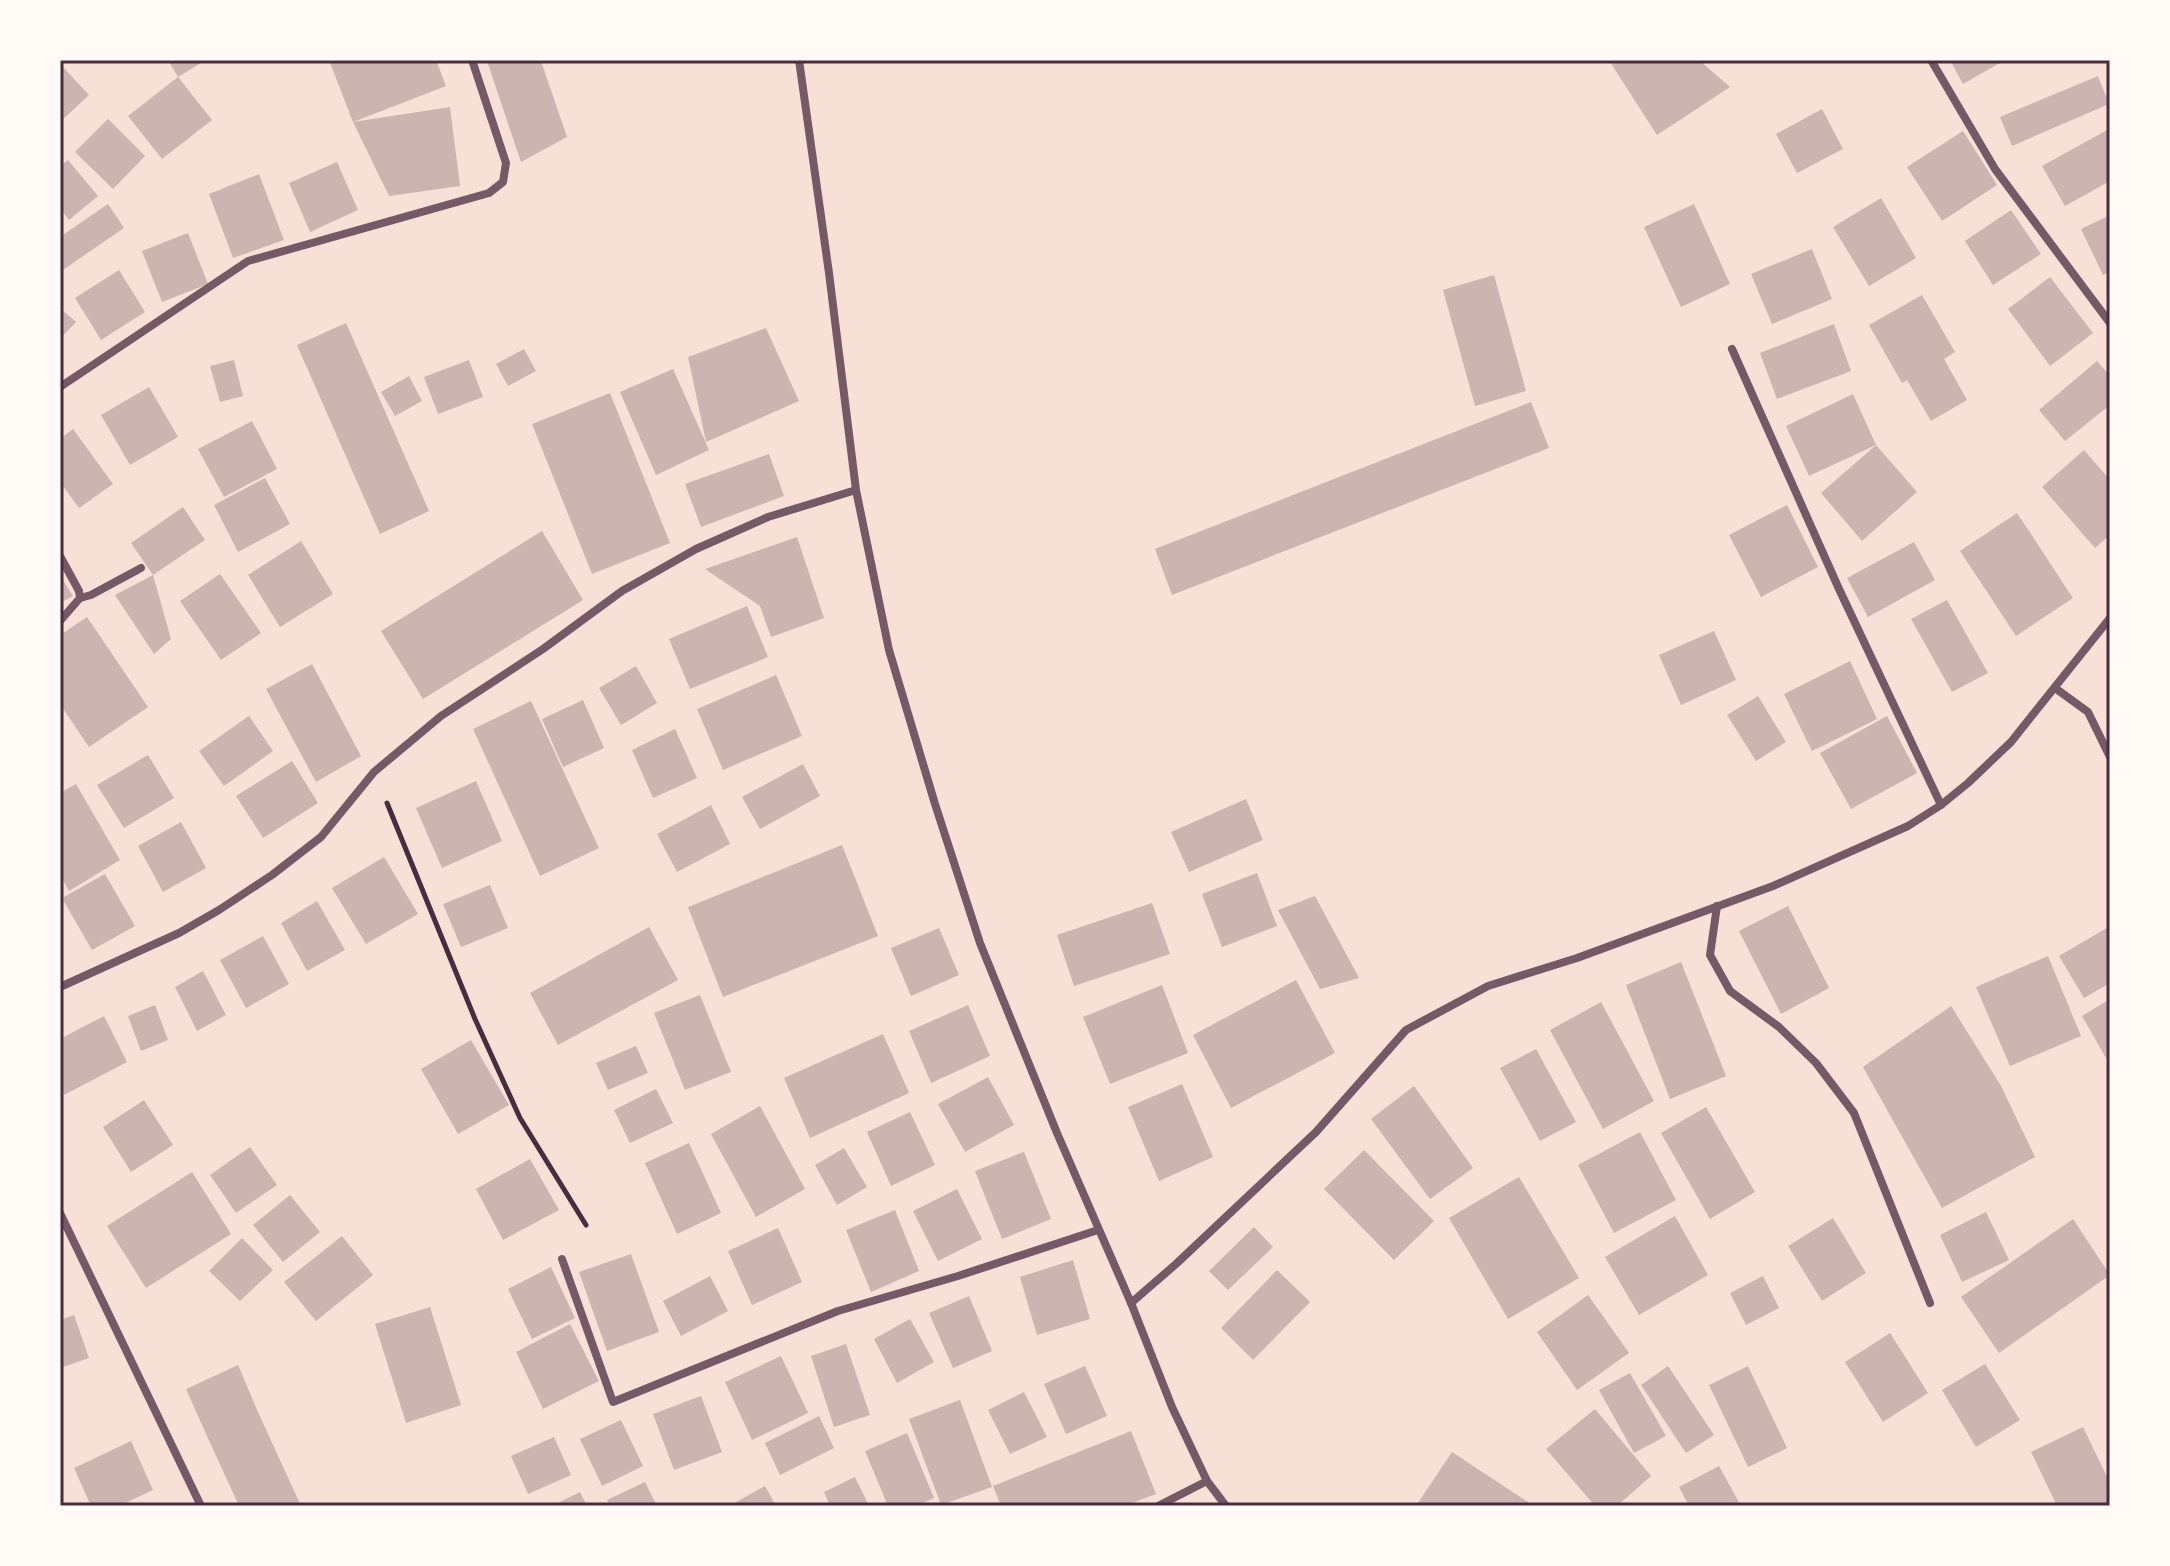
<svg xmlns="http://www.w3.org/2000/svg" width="2170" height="1566" font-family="'Exo 2',sans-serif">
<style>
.building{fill:#ccb4b1}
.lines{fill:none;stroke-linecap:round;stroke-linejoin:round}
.path{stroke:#4a2c40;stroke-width:5}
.minor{stroke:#755966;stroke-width:8}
.neatline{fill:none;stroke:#4a2c40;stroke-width:3}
</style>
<rect width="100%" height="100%" fill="#f7e1d7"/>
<!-- building -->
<g class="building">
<path d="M168 60H206L178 77Z"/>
<path d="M329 60H436L446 86 353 122 450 107 460 186 389 196 353 122Z"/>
<path d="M1613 60H1699L1730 87 1657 135 1610 62Z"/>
<path d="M1950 60H2005L1963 84Z"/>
<path d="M487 61H541L567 137 521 162Z"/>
<path d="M60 64 89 95 60 122Z"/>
<path d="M2098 76 2109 104 2012 146 2000 117Z"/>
<path d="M178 77 212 120 162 159 128 116Z"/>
<path d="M1822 109 1843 149 1797 173 1776 134Z"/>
<path d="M108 119 145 156 113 189 75 152Z"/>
<path d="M2107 130 2110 135V181L2065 206 2042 166Z"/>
<path d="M1963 131 1997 185 1942 221 1907 167Z"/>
<path d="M68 160 98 196 69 220 60 208V167Z"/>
<path d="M337 162 358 210 310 232 289 183Z"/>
<path d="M259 174 284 240 233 258 209 194Z"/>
<path d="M1881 198 1916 258 1869 286 1833 227Z"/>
<path d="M108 204 124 228 63 270 60 266V237Z"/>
<path d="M1694 204 1730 284 1681 307 1644 227Z"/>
<path d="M2011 210 2041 254 1993 285 1965 241Z"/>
<path d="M2110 215V272L2103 275 2081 229Z"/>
<path d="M188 233 208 284 162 302 142 251Z"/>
<path d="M1812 249 1832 299 1772 324 1751 274Z"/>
<path d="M119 270 145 312 101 340 75 298Z"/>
<path d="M1494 275 1526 391 1475 406 1443 290Z"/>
<path d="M2050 277 2093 333 2050 366 2008 309Z"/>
<path d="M1922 295 1955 352 1944 359 1967 400 1931 421 1907 380 1902 383 1869 325Z"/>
<path d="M60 308 76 322 60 339Z"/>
<path d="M346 323 429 511 380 534 297 345Z"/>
<path d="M1834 324 1851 371 1777 399 1760 353Z"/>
<path d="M766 328 799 401 706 442 688 357Z"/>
<path d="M524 349 536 371 508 386 496 364Z"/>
<path d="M234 360 243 396 220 402 210 366Z"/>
<path d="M469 360 483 397 438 414 424 377Z"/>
<path d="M2097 361 2110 376V405L2065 441 2039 410Z"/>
<path d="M673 369 709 450 656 475 620 392Z"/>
<path d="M409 376 422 401 395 416 381 392Z"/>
<path d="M149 387 178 437 130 465 101 415Z"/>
<path d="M610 393 670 543 592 574 532 424Z"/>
<path d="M1853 394 1876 445 1809 476 1786 426Z"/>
<path d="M1531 402 1549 448 1172 595 1155 549Z"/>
<path d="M252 421 277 469 224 497 198 449Z"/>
<path d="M73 429 113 484 79 508 60 482V439Z"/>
<path d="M1876 445 1917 492 1862 541 1821 493Z"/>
<path d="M2084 450 2110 480V535L2095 548 2042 487Z"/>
<path d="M769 454 784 496 701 527 685 484Z"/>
<path d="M265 478 290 524 238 552 214 505Z"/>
<path d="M1787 505 1818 567 1761 597 1729 535Z"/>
<path d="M183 507 205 540 153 575 171 639 154 654 115 595 153 575 131 543Z"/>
<path d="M2017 513 2073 598 2016 636 1960 551Z"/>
<path d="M542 531 583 600 423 699 381 631Z"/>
<path d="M797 537 824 618 771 637 760 606 705 569Z"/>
<path d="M301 541 333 594 280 627 248 575Z"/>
<path d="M1914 542 1935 580 1868 617 1847 578Z"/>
<path d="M220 574 261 633 221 660 180 601Z"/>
<path d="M60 575 73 596 60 603Z"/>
<path d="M1947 600 1988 673 1952 692 1911 619Z"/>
<path d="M747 606 768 657 690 689 669 639Z"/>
<path d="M87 617 148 707 89 747 60 704V635Z"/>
<path d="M1714 631 1736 680 1681 705 1659 655Z"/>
<path d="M1850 661 1877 719 1812 751 1784 694Z"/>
<path d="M312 664 361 756 316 782 266 689Z"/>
<path d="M636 666 657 703 621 725 599 688Z"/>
<path d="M776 675 802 736 723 770 697 709Z"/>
<path d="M1758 696 1786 742 1756 761 1727 715Z"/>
<path d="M583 700 604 748 563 767 542 719Z"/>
<path d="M531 701 599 848 540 876 473 729Z"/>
<path d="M249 716 273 751 224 786 199 751Z"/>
<path d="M1887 716 1917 773 1851 809 1820 753Z"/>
<path d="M675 729 697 778 653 798 632 750Z"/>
<path d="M148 755 174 798 124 828 97 785Z"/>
<path d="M292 761 318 803 263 838 236 796Z"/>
<path d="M803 764 820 796 760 829 742 797Z"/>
<path d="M476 781 502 841 442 868 416 808Z"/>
<path d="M76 784 120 860 69 891 60 875V793Z"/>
<path d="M1246 799 1263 840 1189 872 1171 832Z"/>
<path d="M711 805 730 844 677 872 657 834Z"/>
<path d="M181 822 206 868 163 892 138 846Z"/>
<path d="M842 845 878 936 723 997 688 907Z"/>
<path d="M384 857 418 914 366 944 332 888Z"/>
<path d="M1257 873 1277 926 1222 947 1202 894Z"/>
<path d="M105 874 135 926 92 950 62 898Z"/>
<path d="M490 885 508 928 461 947 443 904Z"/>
<path d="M1315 896 1359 978 1320 989 1278 910Z"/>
<path d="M317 901 345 950 307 971 281 923Z"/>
<path d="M1152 903 1170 954 1074 986 1057 935Z"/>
<path d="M1788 906 1829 988 1781 1014 1739 931Z"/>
<path d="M2110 926V983L2084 998 2059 956Z"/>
<path d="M649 927 678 980 558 1045 530 993Z"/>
<path d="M939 928 959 975 911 996 891 948Z"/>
<path d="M263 936 289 984 246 1008 220 960Z"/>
<path d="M2048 956 2081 1036 2010 1066 1976 987Z"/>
<path d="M1681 962 1726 1076 1670 1099 1626 985Z"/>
<path d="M203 971 226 1015 197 1031 175 987Z"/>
<path d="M1296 980 1335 1053 1231 1108 1193 1035Z"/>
<path d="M1162 985 1188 1053 1110 1084 1083 1017Z"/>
<path d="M700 995 731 1072 685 1090 654 1013Z"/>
<path d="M2110 999V1065L2082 1016Z"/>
<path d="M1601 1002 1654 1101 1603 1129 1550 1030Z"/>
<path d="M155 1005 168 1040 141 1051 128 1016Z"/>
<path d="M968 1005 990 1056 931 1083 909 1031Z"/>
<path d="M1951 1006 2001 1086 2035 1157 1942 1208 1863 1067Z"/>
<path d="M104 1016 127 1062 64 1095 60 1086V1039Z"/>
<path d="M883 1034 909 1093 810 1138 784 1078Z"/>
<path d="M471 1040 509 1105 458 1134 421 1069Z"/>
<path d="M636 1046 648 1073 608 1090 596 1063Z"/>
<path d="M1536 1049 1576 1122 1540 1141 1500 1068Z"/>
<path d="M988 1077 1014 1125 965 1152 938 1104Z"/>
<path d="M1182 1084 1213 1157 1159 1181 1128 1107Z"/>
<path d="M1414 1086 1473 1168 1430 1199 1371 1119Z"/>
<path d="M656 1089 673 1123 630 1143 614 1110Z"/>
<path d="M144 1100 173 1145 131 1172 103 1127Z"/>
<path d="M760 1106 805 1189 756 1217 711 1134Z"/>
<path d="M1706 1107 1755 1192 1710 1219 1661 1133Z"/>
<path d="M910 1112 935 1165 891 1186 867 1132Z"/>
<path d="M1640 1132 1676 1200 1614 1233 1578 1165Z"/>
<path d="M689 1143 721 1213 677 1234 645 1163Z"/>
<path d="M250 1147 277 1185 236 1213 210 1175Z"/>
<path d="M844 1148 867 1187 837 1205 815 1165Z"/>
<path d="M1364 1150 1434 1221 1394 1260 1324 1189Z"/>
<path d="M1024 1152 1051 1219 1002 1239 975 1171Z"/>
<path d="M530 1159 559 1210 503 1240 476 1189Z"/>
<path d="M192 1172 231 1234 146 1288 107 1226Z"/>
<path d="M1519 1177 1579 1278 1508 1319 1449 1218Z"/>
<path d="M957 1189 982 1239 938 1261 913 1211Z"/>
<path d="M290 1195 320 1232 283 1262 253 1225Z"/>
<path d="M895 1210 919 1271 871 1292 846 1230Z"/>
<path d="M1986 1212 2009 1260 1962 1282 1940 1235Z"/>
<path d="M1675 1216 1708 1275 1639 1315 1605 1257Z"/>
<path d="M1833 1218 1866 1273 1822 1301 1788 1246Z"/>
<path d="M2073 1219 2110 1275 1999 1353 1961 1297Z"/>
<path d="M1254 1227 1273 1247 1228 1290 1209 1271Z"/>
<path d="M778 1228 802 1282 752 1305 728 1251Z"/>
<path d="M342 1236 373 1275 316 1321 284 1282Z"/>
<path d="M242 1238 273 1270 240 1301 209 1271Z"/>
<path d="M631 1254 659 1332 607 1351 579 1272Z"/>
<path d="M1073 1260 1090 1319 1037 1335 1020 1277Z"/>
<path d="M551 1267 575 1318 532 1339 508 1289Z"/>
<path d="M1277 1270 1310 1302 1253 1360 1221 1328Z"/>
<path d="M710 1276 728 1311 681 1336 663 1301Z"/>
<path d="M1763 1276 1779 1308 1746 1325 1730 1293Z"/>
<path d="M1588 1295 1629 1353 1577 1390 1537 1332Z"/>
<path d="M969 1296 992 1351 953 1368 929 1313Z"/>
<path d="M430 1307 461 1405 406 1423 375 1324Z"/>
<path d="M74 1315 89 1358 60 1368V1320Z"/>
<path d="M910 1319 934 1362 897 1383 874 1339Z"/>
<path d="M570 1324 599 1381 543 1409 516 1352Z"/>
<path d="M1890 1333 1928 1393 1883 1422 1845 1362Z"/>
<path d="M846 1344 870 1415 834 1427 811 1356Z"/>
<path d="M781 1356 808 1413 752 1440 725 1382Z"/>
<path d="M1985 1364 2020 1420 1976 1447 1942 1390Z"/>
<path d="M238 1365 258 1412 301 1506H239L207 1436 186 1389Z"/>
<path d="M1085 1366 1107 1416 1066 1434 1044 1384Z"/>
<path d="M1668 1366 1714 1435 1686 1453 1641 1385Z"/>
<path d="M1748 1366 1787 1448 1748 1467 1709 1385Z"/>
<path d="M1630 1373 1666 1436 1634 1453 1599 1390Z"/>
<path d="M1024 1392 1047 1437 1010 1454 988 1410Z"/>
<path d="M701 1396 722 1452 674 1470 653 1414Z"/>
<path d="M960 1400 992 1487 941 1505 909 1419Z"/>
<path d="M1595 1409 1651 1476 1617 1506H1595L1546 1449Z"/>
<path d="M819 1416 834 1448 780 1475 765 1443Z"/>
<path d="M621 1420 643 1466 602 1486 580 1439Z"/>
<path d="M2083 1427 2110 1483V1506H2057L2031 1452Z"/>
<path d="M1131 1431 1156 1494 1124 1506H1001L993 1486Z"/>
<path d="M907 1433 934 1498 916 1506H888L865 1451Z"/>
<path d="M554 1437 571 1475 528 1494 511 1456Z"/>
<path d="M131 1441 153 1490 119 1506H91L74 1468Z"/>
<path d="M1452 1452 1534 1506H1416Z"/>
<path d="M1719 1466 1741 1506H1689L1679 1487Z"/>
<path d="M855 1477 869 1506H830L824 1492Z"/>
<path d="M645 1482 657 1506H610L607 1500Z"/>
<path d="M765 1486 776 1506H729Z"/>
<path d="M580 1492 587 1506H552Z"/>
</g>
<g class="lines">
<!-- path -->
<path class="path" d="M387 803 475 1019 520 1118 586 1225"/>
<!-- minor -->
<g class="minor">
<path d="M799 60 829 273 856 490 889 650 935 804 980 943 1057 1133 1131 1303 1172 1407 1207 1481 1226 1506"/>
<path d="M1931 60 1995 169 2110 323"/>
<path d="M1732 349 1839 589 1941 805"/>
<path d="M60 387 248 261 489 193 503 182 506 163 472 60"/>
<path d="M60 556 79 591 80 598 60 621"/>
<path d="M80 598 91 595 141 568"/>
<path d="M2055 688 2088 712 2110 757"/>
<path d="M1717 906 1710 955 1730 991 1779 1027 1816 1063 1854 1113 1930 1303"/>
<path d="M60 987 179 933 219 910 272 875 321 837 374 772 441 716 543 649 622 591 696 549 768 517 856 490"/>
<path d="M60 1213 201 1506"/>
<path d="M562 1259 613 1402 838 1311 958 1276 1098 1230"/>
<path d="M1131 1303 1176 1264 1316 1132 1406 1030 1488 986 1577 958 1773 886 1908 826 1941 805 1968 783 2011 742 2110 618"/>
<path d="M1158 1506 1207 1481"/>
</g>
</g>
<!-- border -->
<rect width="2170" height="1566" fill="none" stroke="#fffaf5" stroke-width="124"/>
<rect x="62" y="62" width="2046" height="1442" class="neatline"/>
</svg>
